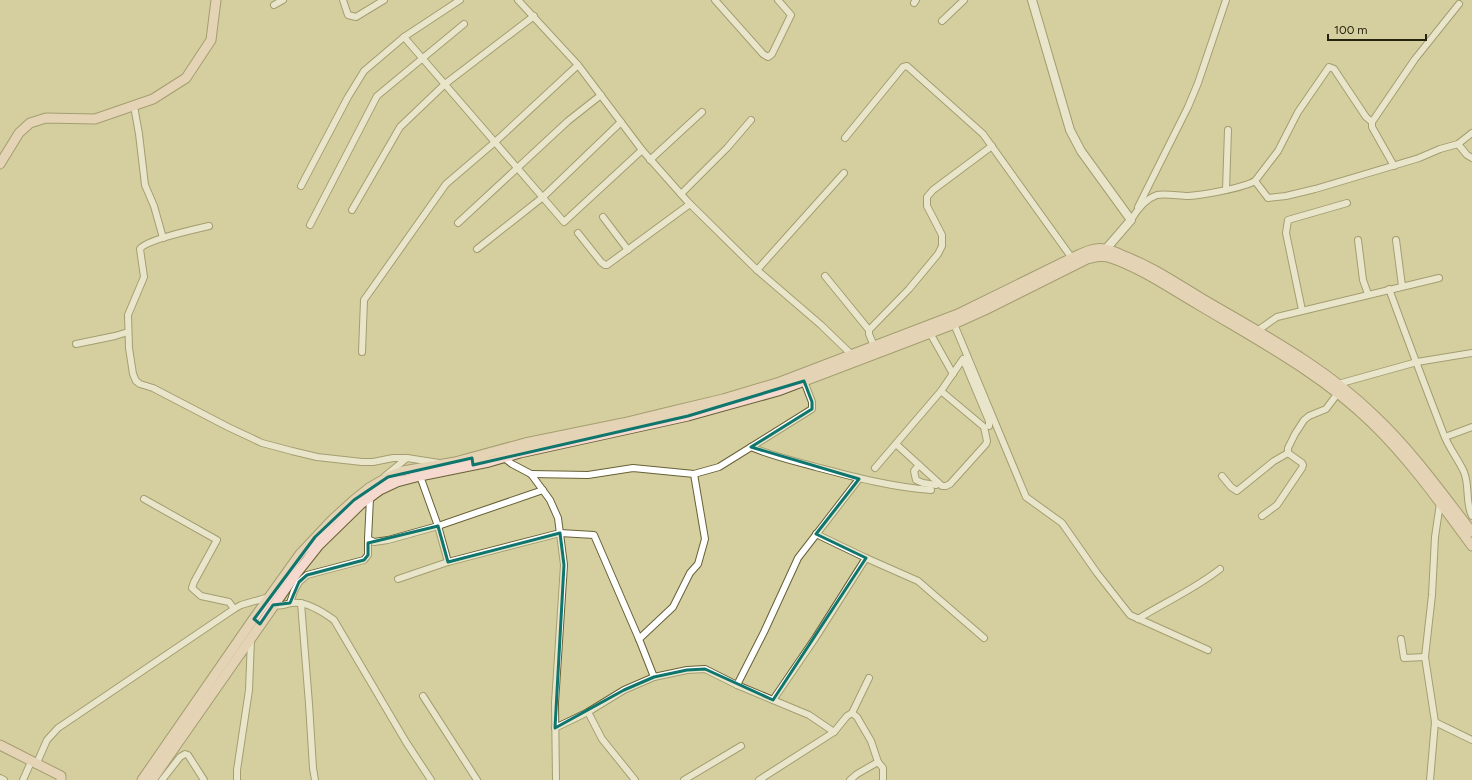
<svg xmlns="http://www.w3.org/2000/svg" width="1472" height="780" font-family="Figtree,sans-serif">
<style>
.lines{fill:none;stroke-linecap:round;stroke-linejoin:round}
.minor-casing{stroke:#676136;stroke-width:8}
.tertiary-casing{stroke:#676136;stroke-width:10}
.secondary-casing{stroke:#676136;stroke-width:11}
.minor{stroke:#fff;stroke-width:6}
.tertiary{stroke:#fff;stroke-width:8}
.secondary{stroke:#f5d9ce;stroke-width:9}
.marked{fill:none;stroke:#0f766e;stroke-width:3;stroke-linejoin:round}
</style>
<rect width="100%" height="100%" fill="#d6cfa0"/>
<g class="lines">
<!-- minor casing -->
<g class="minor-casing">
<g id="minor">
<path d="M343 0 348 15 356 17 384 0"/>
<path d="M518 0 578 65 642 150 688 202 757 270 821 325 852 355"/>
<path d="M715 0 763 54 768 57 772 54 791 15 778 0"/>
<path d="M914 3 916 0"/>
<path d="M274 5 283 0"/>
<path d="M942 21 964 0"/>
<path d="M404 37 564 222 642 150"/>
<path d="M134 106 139 134 145 185 154 206 163 238"/>
<path d="M845 138 903 67 907 66 983 134 1074 261"/>
<path d="M1458 144 1467 155 1472 158"/>
<path d="M650 160 702 112"/>
<path d="M1394 166 1372 127V122L1415 59 1459 4"/>
<path d="M1255 181 1278 151 1298 112 1329 67 1334 69 1366 117 1372 122"/>
<path d="M301 186 348 97 364 71 404 37 460 0"/>
<path d="M1226 190 1228 130"/>
<path d="M681 194 727 148 751 120"/>
<path d="M1138 207 1188 107 1198 83 1226 0"/>
<path d="M352 210 400 127 445 84 534 16"/>
<path d="M603 217 628 250"/>
<path d="M1131 220C1137 210 1145 199 1157 195 1166 193 1179 196 1188 196 1203 195 1243 188 1255 181L1268 198 1286 196 1315 189 1419 158 1440 149 1458 144 1472 133"/>
<path d="M458 223 568 121 601 95"/>
<path d="M310 225 377 96 464 24"/>
<path d="M209 226C196 229 145 240 140 249L144 277 128 315 129 348 133 374 136 381 140 384 153 388 228 427 262 443 292 451 317 457 362 462H373L393 458H407L439 463"/>
<path d="M578 233 601 262 605 265H607L690 204"/>
<path d="M1358 240 1363 280 1368 294"/>
<path d="M1396 240 1402 286"/>
<path d="M477 249 543 197 621 122"/>
<path d="M757 270 844 173"/>
<path d="M825 276 869 330"/>
<path d="M1389 289C1407 338 1425 386 1444 435 1449 448 1458 459 1464 472 1470 487 1465 502 1472 516"/>
<path d="M1302 310 1286 233 1288 220 1347 203"/>
<path d="M954 324 1026 497 1062 523 1097 573 1130 615 1208 650"/>
<path d="M1257 331 1277 317 1439 278"/>
<path d="M930 333 953 374"/>
<path d="M76 344 115 336 128 332"/>
<path d="M874 346 869 334V330L909 289 938 254 942 246V235L927 206V197L933 190 992 146"/>
<path d="M362 352 364 300 446 184 495 142 578 65"/>
<path d="M1338 384 1417 362 1472 353"/>
<path d="M1445 437 1472 427"/>
<path d="M896 444 942 486H946L950 484 986 444 987 441 984 427 941 391"/>
<path d="M751 447C772 456 794 461 816 467 854 477 891 487 931 490"/>
<path d="M503 457 512 464 531 474 550 500 558 518 564 565 555 703 556 780"/>
<path d="M919 465 914 471 916 480 923 483 936 485"/>
<path d="M875 468 941 391 963 359 989 421V426"/>
<path d="M531 474 588 475 633 468 694 474 719 467 812 409V402L804 381"/>
<path d="M385 476 407 458"/>
<path d="M420 476 438 526 448 562"/>
<path d="M1222 476 1231 487 1237 491 1274 461 1288 453"/>
<path d="M370 498 368 539 374 542 388 540 438 526 543 490"/>
<path d="M144 499 217 540 194 582 192 588 201 596 229 602 234 609"/>
<path d="M1262 516 1277 505 1302 468 1303 465 1302 463 1288 453V448L1295 434 1304 420 1309 416 1326 409 1338 393"/>
<path d="M816 534 866 558 918 581 984 638"/>
<path d="M398 579 448 562 560 533 594 535 639 639 654 677"/>
<path d="M290 603 294 591 299 582 307 575 364 560 368 555V539"/>
<path d="M301 603 309 704 313 768 315 780"/>
<path d="M273 605C284 607 283 604 292 603 306 601 323 612 334 620L406 742 431 780"/>
<path d="M1138 619C1165 602 1195 589 1220 569"/>
<path d="M639 639 673 607 690 573 698 564 705 539 694 474"/>
<path d="M1401 639 1404 658 1425 657"/>
<path d="M737 685 764 632 798 558 859 479"/>
<path d="M423 696 477 780"/>
<path d="M773 700 816 637 866 558"/>
<path d="M588 712 602 739 635 780"/>
<path d="M852 713 857 717 871 741 878 762 883 768V780"/>
<path d="M1435 722 1472 740"/>
<path d="M555 728 588 712 624 690 654 677 687 670 705 669 737 685 809 715 834 732"/>
<path d="M36 765 47 740 58 728 234 609 241 605 269 597"/>
<path d="M0 778 4 780"/>
<path d="M23 780 31 762"/>
<path d="M162 780 180 757 185 754 188 755 204 780"/>
<path d="M237 780V770L249 690 251 639"/>
<path d="M684 780 741 746"/>
<path d="M759 780 834 732 847 716 852 713 869 678"/>
<path d="M850 780 857 774 878 762"/>
<path d="M1430 780 1435 722 1425 657 1432 595 1435 537 1440 503"/>
</g>
</g>
<!-- tertiary casing -->
<g class="tertiary-casing">
<path id="tertiary" d="M1032 0 1070 130 1081 151 1131 220 1106 249 1105 254"/>
</g>
<!-- secondary casing -->
<g class="secondary-casing">
<g id="secondary">
<path d="M0 164 19 133 30 123 46 118 95 119 153 99 186 78 211 40 216 0"/>
<path d="M0 745 61 776V780"/>
<path d="M142 780 252 621 300 554 332 520 354 500 369 488 388 477 403 471 455 462 525 443 623 423 668 412 723 399 780 382 958 314 1076 256C1085 252 1095 247 1104 249 1111 250 1118 253 1124 256 1151 266 1176 283 1201 298 1262 334 1324 366 1375 416 1412 451 1441 492 1472 532"/>
<path d="M152 780 296 574 319 545 361 504 380 490 397 482 420 476 489 462 520 453 688 416 778 391 954 324 985 310 1087 259C1095 257 1103 255 1111 258 1141 268 1171 289 1199 305 1259 341 1322 374 1373 424 1410 460 1441 504 1472 546"/>
</g>
</g>
<!-- minor -->
<use href="#minor" class="minor"/>
<!-- tertiary -->
<use href="#tertiary" class="tertiary"/>
<!-- secondary -->
<use href="#secondary" class="secondary"/>
</g>
<!-- marked area -->
<path d="M0 0H1472V780H0ZM804 381 812 402V409L751 447 859 479 816 534 866 558 773 700 705 669 687 670 654 677 624 690 555 728 564 565 560 533 448 562 438 526 368 543V555L364 560 307 575 299 582 290 603 273 605 260 624 254 619 315 537 354 500 388 477 472 458 473 465 688 416Z" fill="#d6cfa0" fill-opacity=".55" fill-rule="evenodd"/>
<path class="marked" d="M804 381 812 402V409L751 447 859 479 816 534 866 558 773 700 705 669 687 670 654 677 624 690 555 728 564 565 560 533 448 562 438 526 368 543V555L364 560 307 575 299 582 290 603 273 605 260 624 254 619 315 537 354 500 388 477 472 458 473 465 688 416Z"/>
<!-- scale -->
<path d="M1328 34v6h98v-6" fill="none" stroke="#262311" stroke-width="2"/>
<text x="1334" y="34" font-size="12" fill="#262311" stroke="#d6cfa0" stroke-width="3" paint-order="stroke">100 m</text>
</svg>
